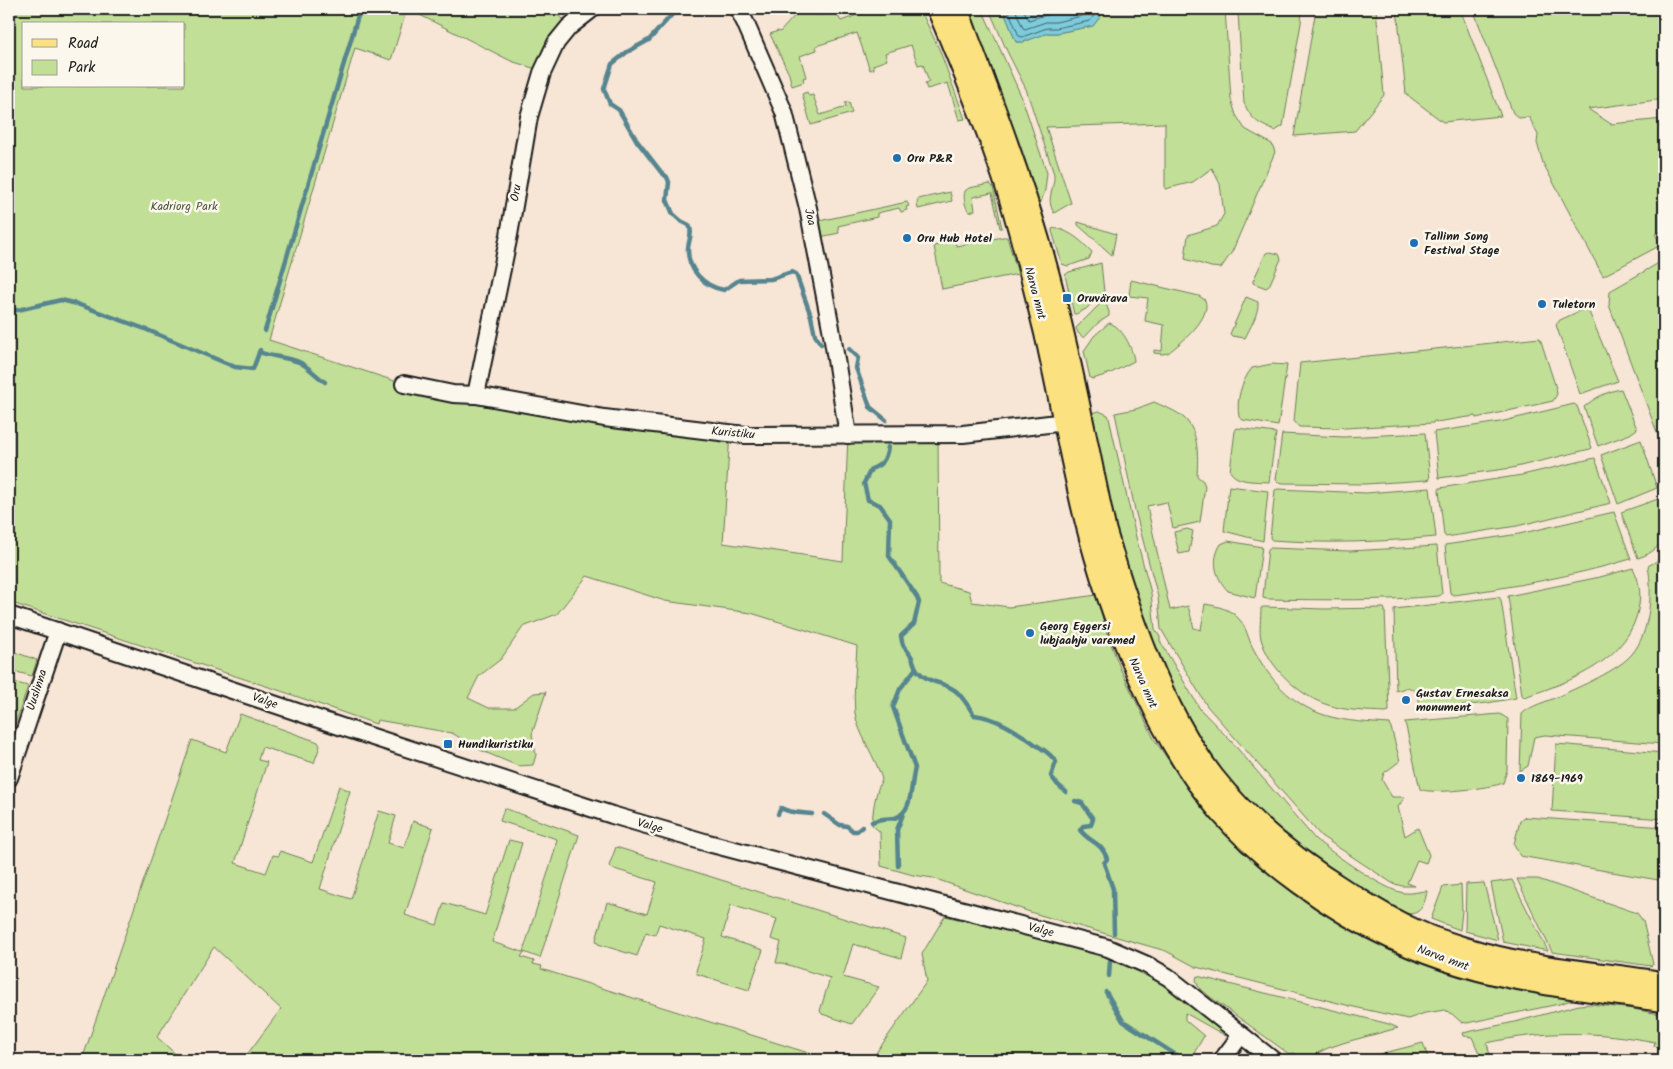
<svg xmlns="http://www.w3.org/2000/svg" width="1673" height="1069" font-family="Kalam,sans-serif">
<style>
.green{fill:#c1df97;stroke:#6e7e5a;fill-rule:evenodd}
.water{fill:#7dcbdb;stroke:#56858f}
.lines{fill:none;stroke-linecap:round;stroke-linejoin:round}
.shore{stroke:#436268;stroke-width:1}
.stream{stroke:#56858f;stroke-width:4.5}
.minor-casing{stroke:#1c1c1c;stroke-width:20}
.major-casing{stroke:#1c1c1c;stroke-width:25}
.minor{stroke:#fbf7ec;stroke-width:16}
.major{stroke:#fbe180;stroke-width:21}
.poi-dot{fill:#1f6fb2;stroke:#fbf7ec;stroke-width:2}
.labels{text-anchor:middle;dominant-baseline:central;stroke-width:5;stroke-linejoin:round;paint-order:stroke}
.poi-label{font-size:12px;font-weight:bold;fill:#1c1c1c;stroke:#fbf7ec;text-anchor:start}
.street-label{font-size:12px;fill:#1c1c1c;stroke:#fbf7ec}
.park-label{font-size:12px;fill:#4e5641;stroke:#fbf7ec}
</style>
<rect width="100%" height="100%" fill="#f7e5d5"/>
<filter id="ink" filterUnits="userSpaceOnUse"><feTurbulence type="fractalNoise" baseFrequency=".02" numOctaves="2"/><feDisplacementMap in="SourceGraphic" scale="10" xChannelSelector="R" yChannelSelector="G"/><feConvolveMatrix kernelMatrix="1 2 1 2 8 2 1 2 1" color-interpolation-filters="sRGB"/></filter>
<g filter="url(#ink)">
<!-- green -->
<g class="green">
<path d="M9 9H407L391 60 355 48 269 340 404 384 730 433 723 543 843 561 848 435 938 434 939 583 969 591 972 602 1009 607 1097 595 1106 631 1120 668 1154 739 1195 799 1241 851 1289 887 1581 997 1559 1004 1467 1023 1461 1022 1452 1014 1445 1010 1425 1013 1408 1019 1354 1007 1196 967 1166 951 1033 913 933 878 913 875 881 866 880 832 872 825C873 809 875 793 882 779 876 758 858 734 855 713 853 692 856 667 857 646L751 613 665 601 587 576 557 614 523 627 501 659 479 676 468 698 489 708H514L534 693 546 692 532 734 536 755 533 765 518 766 480 750 452 733 377 720 376 724 281 691 9 602ZM24 24H184V86H24Z"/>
<path d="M408 9H553L569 27 539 70 511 61Z"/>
<path d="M793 9C812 9 813 21 835 11L841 21 873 9H920L940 51 965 119 959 120 948 83 927 89 925 84 929 82 923 64 918 65 911 45 885 53 887 60 873 65 874 69 870 70 857 33 816 46 817 50 800 56 806 77 803 78 804 82 792 86 789 74 770 34 778 31 780 32 797 13Z"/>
<path d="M968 9H982L1022 98 1047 173 1045 190 1041 202 1037 203 1009 119Z"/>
<path d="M989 9H1003L1016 42H1023L1048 33H1057L1093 26 1100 17V9H1225L1231 99 1236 115 1245 129 1272 144 1275 152 1232 252 1221 268 1211 267 1185 259 1188 235 1217 226 1224 214 1220 184 1212 168 1193 182 1165 189V123L1046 127 1071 203 1054 213C1045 198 1055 189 1054 174L1026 89 1007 51Z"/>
<path d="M1242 9H1302L1301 23 1283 126 1275 131C1258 123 1252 121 1244 103L1238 13Z"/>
<path d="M1316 9H1376L1384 95 1355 131 1294 136Z"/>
<path d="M1397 9H1460L1501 116 1443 122 1406 94Z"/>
<path d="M1473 9H1659L1664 22V99L1588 109 1611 124 1664 119V230L1655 234 1659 242V246L1603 276 1543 163 1537 143 1538 135 1529 117 1519 118 1513 113Z"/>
<path d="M807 92 809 96 813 95 820 115 846 107 845 103 849 102 852 113 811 125 802 94Z"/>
<path d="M990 184 993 187 1002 228H1000L992 193 973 197 975 210 970 212C965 209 963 197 965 191L969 188Z"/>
<path d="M950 192 952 201 918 209 917 203 918 199Z"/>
<path d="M907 202 909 206 906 207 907 210 901 212 899 208 877 213V217L838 226 839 233 820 237 819 221Z"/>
<path d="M1078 222 1116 234 1112 255 1078 225Z"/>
<path d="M1056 228C1072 232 1081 241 1092 252L1089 259 1068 266 1062 264 1052 231V229Z"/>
<path d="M1003 237H1007L1018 274 942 289 934 246 955 241 956 246Z"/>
<path d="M1270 252 1279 254 1281 259 1269 286 1266 288 1253 283V281L1266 253Z"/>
<path d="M1664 260V451L1609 305 1610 291Z"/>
<path d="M1101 263 1104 292 1086 309 1076 314H1074L1065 275 1069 272Z"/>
<path d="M1131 280 1199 296 1205 300C1212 318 1181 343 1168 353L1162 354 1154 353V350L1162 351 1164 325 1145 321 1148 298 1129 296Z"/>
<path d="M1246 297 1258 302C1259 313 1250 328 1245 338L1232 336 1230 334Z"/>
<path d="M1103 301H1105L1109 312V316L1098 323 1084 338 1078 333 1076 328Z"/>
<path d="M1584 309 1589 312 1618 381 1580 394 1556 325 1560 320Z"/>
<path d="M1109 323C1122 326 1133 349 1134 361L1111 373 1093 379 1090 378 1084 351 1094 336Z"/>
<path d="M1540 338 1556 388 1557 394 1553 401 1476 418 1475 416 1436 422V421H1434L1433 423 1345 428H1343L1342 426 1340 428 1299 427 1294 421 1300 363Z"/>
<path d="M1272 364 1287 365 1278 426 1243 420 1239 417C1236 400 1241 382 1252 368Z"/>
<path d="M1621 389 1637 429 1630 434 1598 446 1584 407C1594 398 1608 391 1621 389Z"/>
<path d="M1154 402C1162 406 1172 409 1179 414 1200 428 1198 455 1197 476L1203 481 1205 486 1200 522 1173 528 1167 502 1147 506 1170 610 1188 606 1194 628 1201 630 1205 604C1217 606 1231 609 1239 619 1247 627 1248 640 1254 650 1265 671 1281 692 1301 704 1327 721 1359 722 1390 724L1400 761 1384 773 1382 780 1392 797H1405L1398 807 1405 836 1418 828 1429 855 1426 863 1417 860 1407 883 1415 886H1402L1392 883 1321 836 1207 706 1192 681 1161 629 1158 597 1135 510 1115 413 1136 409Z"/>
<path d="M1574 404 1577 406 1592 448 1590 449 1512 468 1439 478 1434 432 1500 422Z"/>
<path d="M1099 411 1108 415 1109 418 1136 537 1151 593 1155 629 1160 637V641L1200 709 1231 741 1315 839C1333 853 1383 890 1404 893 1412 894 1420 891 1427 891 1425 904 1420 917 1405 913 1331 873 1262 826 1212 757 1189 727 1174 691 1160 657 1143 616 1128 574 1116 531 1105 493 1099 452 1091 413Z"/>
<path d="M1237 428 1276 433 1269 482C1257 481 1236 483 1230 471L1235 431Z"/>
<path d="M1425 433 1430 479 1427 480 1365 484 1283 483 1278 482 1276 480 1282 434 1344 437Z"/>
<path d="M1641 440 1657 488 1618 504 1601 455Z"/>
<path d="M1595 458 1611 503 1517 526 1446 537 1444 535 1439 490 1440 488 1522 475Z"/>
<path d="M1229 486 1268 491 1263 541 1224 531Z"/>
<path d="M1430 488 1436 537C1381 542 1327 544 1272 540L1270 538 1275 490 1278 489 1366 493Z"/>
<path d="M1661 498C1667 525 1670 548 1638 558L1621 512Z"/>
<path d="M1614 512 1631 559C1573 576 1514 587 1454 595L1450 593 1445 545 1519 534Z"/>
<path d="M1187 529 1193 531 1189 552 1179 554 1174 532Z"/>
<path d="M1228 541 1262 547 1255 598 1228 591C1215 577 1211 560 1221 544Z"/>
<path d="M1437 546 1442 594 1439 596C1382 601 1325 600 1267 599L1263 598V596L1268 549 1270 548 1350 551Z"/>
<path d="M1664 557V744L1545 735 1534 737 1528 766 1520 771 1522 714C1531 705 1547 702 1559 696 1579 687 1619 670 1632 654 1650 633 1653 592 1648 566Z"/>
<path d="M1633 568C1639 580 1641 591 1639 605 1631 660 1570 682 1524 697L1522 695 1508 596 1600 577Z"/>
<path d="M1499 597 1501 600 1516 698 1487 703 1415 711C1422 700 1420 693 1408 687L1396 691 1394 609Z"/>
<path d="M1263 607 1324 609 1384 608 1385 610 1389 711 1386 712C1367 711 1346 711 1328 705 1301 697 1269 668 1261 639 1259 629 1261 618 1261 608Z"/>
<path d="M9 650 37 660 32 676 9 670Z"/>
<path d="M9 681 28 686 9 742Z"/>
<path d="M240 714 318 742 320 746 314 763 262 747 258 760 267 762 235 863 266 873 273 855 279 856 280 851 313 862 339 786 350 791 320 889 351 899 379 811 396 816 388 843 404 848 413 821 433 828 405 915 437 925 444 903 485 915 509 840 522 843 492 942 523 952 554 853 557 839 500 821 504 808 579 835 540 958 524 952 521 957 534 961 533 964 542 966 541 969 831 1060H243L281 1009 214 947 157 1037 182 1060H82L192 740 226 752Z"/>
<path d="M1500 714 1508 719 1507 770 1503 783C1491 788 1429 795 1420 789L1405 722Z"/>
<path d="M1556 744 1664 753V819L1552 811Z"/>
<path d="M1525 817 1664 827V881L1520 856 1514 844 1520 821Z"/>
<path d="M616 847 906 938 901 958 853 944 843 977 879 987 852 1024 822 1014 820 1011 830 978 782 963H776L781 942 771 939 777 919 731 905 722 937 763 950 749 990 697 974 696 971 706 939 659 924 655 935 646 932 637 956 598 944 596 940 607 902 647 914 657 882 611 868 609 866Z"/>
<path d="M1517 879H1538L1637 913 1643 921 1653 964 1651 966 1552 952Z"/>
<path d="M1512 880 1548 951 1503 942 1491 883Z"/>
<path d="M1484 883 1498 940 1465 931 1466 884Z"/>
<path d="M1461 885 1462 911 1460 930 1431 919 1443 887Z"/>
<path d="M945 916 1103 954 1139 968 1219 1024 1223 1029 1226 1036 1185 1013V1020L1204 1036 1190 1060H871L927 981 922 954Z"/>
<path d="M1197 976 1389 1024 1398 1028 1346 1042 1328 1048 1305 1059 1294 1053 1289 1054 1209 996 1198 986 1196 980Z"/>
<path d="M1590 1004 1633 1009 1664 1015V1048L1654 1046 1655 1042C1597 1031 1545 1030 1487 1043L1491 1060H1482L1472 1037 1464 1036 1463 1033 1519 1021 1579 1005Z"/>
<path d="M1423 1043 1429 1060H1357Z"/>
</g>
<!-- water -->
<path class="water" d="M1003 9H1100V17L1093 26 1057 33H1048L1023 42H1016Z"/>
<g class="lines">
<!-- shore -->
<g class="shore">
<path d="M1008 9 1019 36 1022 37 1047 28H1056L1090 21 1094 15 1095 9"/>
<path d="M1015 9 1023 28 1025 29 1046 22H1056L1086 15 1089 9"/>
<path d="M1023 9 1029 20C1045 14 1062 13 1079 9"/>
</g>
<!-- stream -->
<g class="stream">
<path d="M677 9 649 40 627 52 612 64 604 89 610 104 619 110 637 141 661 172 667 177 669 182 667 200 673 214 681 221 689 225C693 232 689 240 688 248 687 269 704 287 724 290L739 280 771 279 792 272 796 274 811 316 815 335 821 344"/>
<path d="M9 312 61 300 77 304 145 329 235 367 253 369 260 350"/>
<path d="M265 331 360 9"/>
<path d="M849 349 858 358 856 368 870 407 886 420"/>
<path d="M259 352C272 357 286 357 299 362 308 366 316 376 325 382"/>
<path d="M888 447C886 460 882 465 871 469L864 483 868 500 880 505 890 519 889 556 917 597 919 602 914 624 901 636C903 650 905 646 911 656 914 661 914 666 917 670 929 685 946 681 958 693 964 699 969 707 974 715 995 717 1015 730 1032 742 1041 749 1050 752 1056 762L1051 776 1057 784 1066 792"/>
<path d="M1075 801 1082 803 1093 819 1091 825 1083 826 1080 830C1091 844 1101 841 1107 859L1104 863 1113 889 1114 933"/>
<path d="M778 814 781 808C789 813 802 813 812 814"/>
<path d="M824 814 840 825 847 826 853 831H857L862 827"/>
<path d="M872 822C875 821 879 819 883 819 887 818 891 819 895 818 914 811 910 785 915 768L893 707 900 689 916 668"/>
<path d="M898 866 897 830 903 814"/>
<path d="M1109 976 1110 961"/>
<path d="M1106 992 1123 1021 1182 1059"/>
</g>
<!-- minor casing -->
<g class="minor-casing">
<g id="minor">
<path d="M738 9 745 22 784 112 808 208 831 328 848 435"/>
<path d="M404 384 453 394 476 395 604 418 745 435 963 434 1074 421"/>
<path d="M476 395 509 235 529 117 542 73 556 43 569 27 592 9"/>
<path d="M9 615 345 728 612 815 708 843 1108 948 1147 965 1168 977 1273 1060"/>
<path d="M9 778 58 631"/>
<path d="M1222 1060 1241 1035"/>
</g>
</g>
<!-- major casing -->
<g class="major-casing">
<g id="major">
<path d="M938 9C959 59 980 109 998 161 1017 214 1031 275 1045 331 1059 392 1070 455 1085 517 1109 613 1155 736 1220 811 1263 861 1334 912 1394 939 1439 960 1488 974 1537 982 1579 990 1622 994 1664 1001"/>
<path d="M957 9C987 89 1018 169 1042 252 1068 344 1085 437 1105 530 1129 612 1161 709 1213 777 1250 824 1297 861 1347 892 1370 906 1394 922 1419 932 1434 939 1451 944 1467 949 1531 969 1598 972 1664 983"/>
</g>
</g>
<!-- minor -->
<use href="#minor" class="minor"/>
<!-- major -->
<use href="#major" class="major"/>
</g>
</g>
<!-- markers -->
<g class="poi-dot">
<circle cx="897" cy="158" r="5"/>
<circle cx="907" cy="238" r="5"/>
<circle cx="1414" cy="243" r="5"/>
<rect x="1062" y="293" width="10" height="10" rx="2.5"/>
<circle cx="1542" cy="304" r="5"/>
<circle cx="1030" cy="633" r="5"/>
<circle cx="1406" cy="700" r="5"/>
<rect x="443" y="739" width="10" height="10" rx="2.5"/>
<circle cx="1521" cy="778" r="5"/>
</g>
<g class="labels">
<!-- poi labels -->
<g class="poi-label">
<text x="907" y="158">Oru P&amp;R</text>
<text x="1424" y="236">Tallinn Song<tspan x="1424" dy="14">Festival Stage</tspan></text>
<text x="917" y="238">Oru Hub Hotel</text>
<text x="1077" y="298">Oruvärava</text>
<text x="1552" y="304">Tuletorn</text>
<text x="1040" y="626">Georg Eggersi<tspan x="1040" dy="14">lubjaahju varemed</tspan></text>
<text x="1416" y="693">Gustav Ernesaksa<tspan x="1416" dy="14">monument</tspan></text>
<text x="458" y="744">Hundikuristiku</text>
<text x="1531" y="778">1869-1969</text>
</g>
<!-- street labels -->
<g class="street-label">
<text transform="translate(516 193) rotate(-80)">Oru</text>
<text transform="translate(810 217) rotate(78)">Joa</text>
<text transform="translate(1035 293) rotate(75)">Narva mnt</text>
<text transform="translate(733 433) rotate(5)">Kuristiku</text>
<text transform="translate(1143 683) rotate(66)">Narva mnt</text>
<text transform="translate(37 690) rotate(-72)">Uuslinna</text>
<text transform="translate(265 701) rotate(19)">Valge</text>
<text transform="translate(650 826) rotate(16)">Valge</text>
<text transform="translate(1041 930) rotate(15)">Valge</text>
<text transform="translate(1443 958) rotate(20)">Narva mnt</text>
</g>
<!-- park labels -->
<g class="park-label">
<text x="184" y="206">Kadriorg Park</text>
</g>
</g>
<!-- margin -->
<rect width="1673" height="1069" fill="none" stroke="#fbf7ec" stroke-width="30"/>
<rect x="15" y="15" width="1643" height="1039" fill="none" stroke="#1c1c1c" stroke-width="2" filter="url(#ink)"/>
<!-- legend -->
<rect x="22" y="22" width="162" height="65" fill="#fbf7ec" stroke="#a29f99"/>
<rect x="32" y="39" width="25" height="8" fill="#fbe180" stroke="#a29f99"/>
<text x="68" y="48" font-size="15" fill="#1c1c1c">Road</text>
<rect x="32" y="60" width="25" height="15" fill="#c1df97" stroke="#a29f99"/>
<text x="68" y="72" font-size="15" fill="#1c1c1c">Park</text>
</svg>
